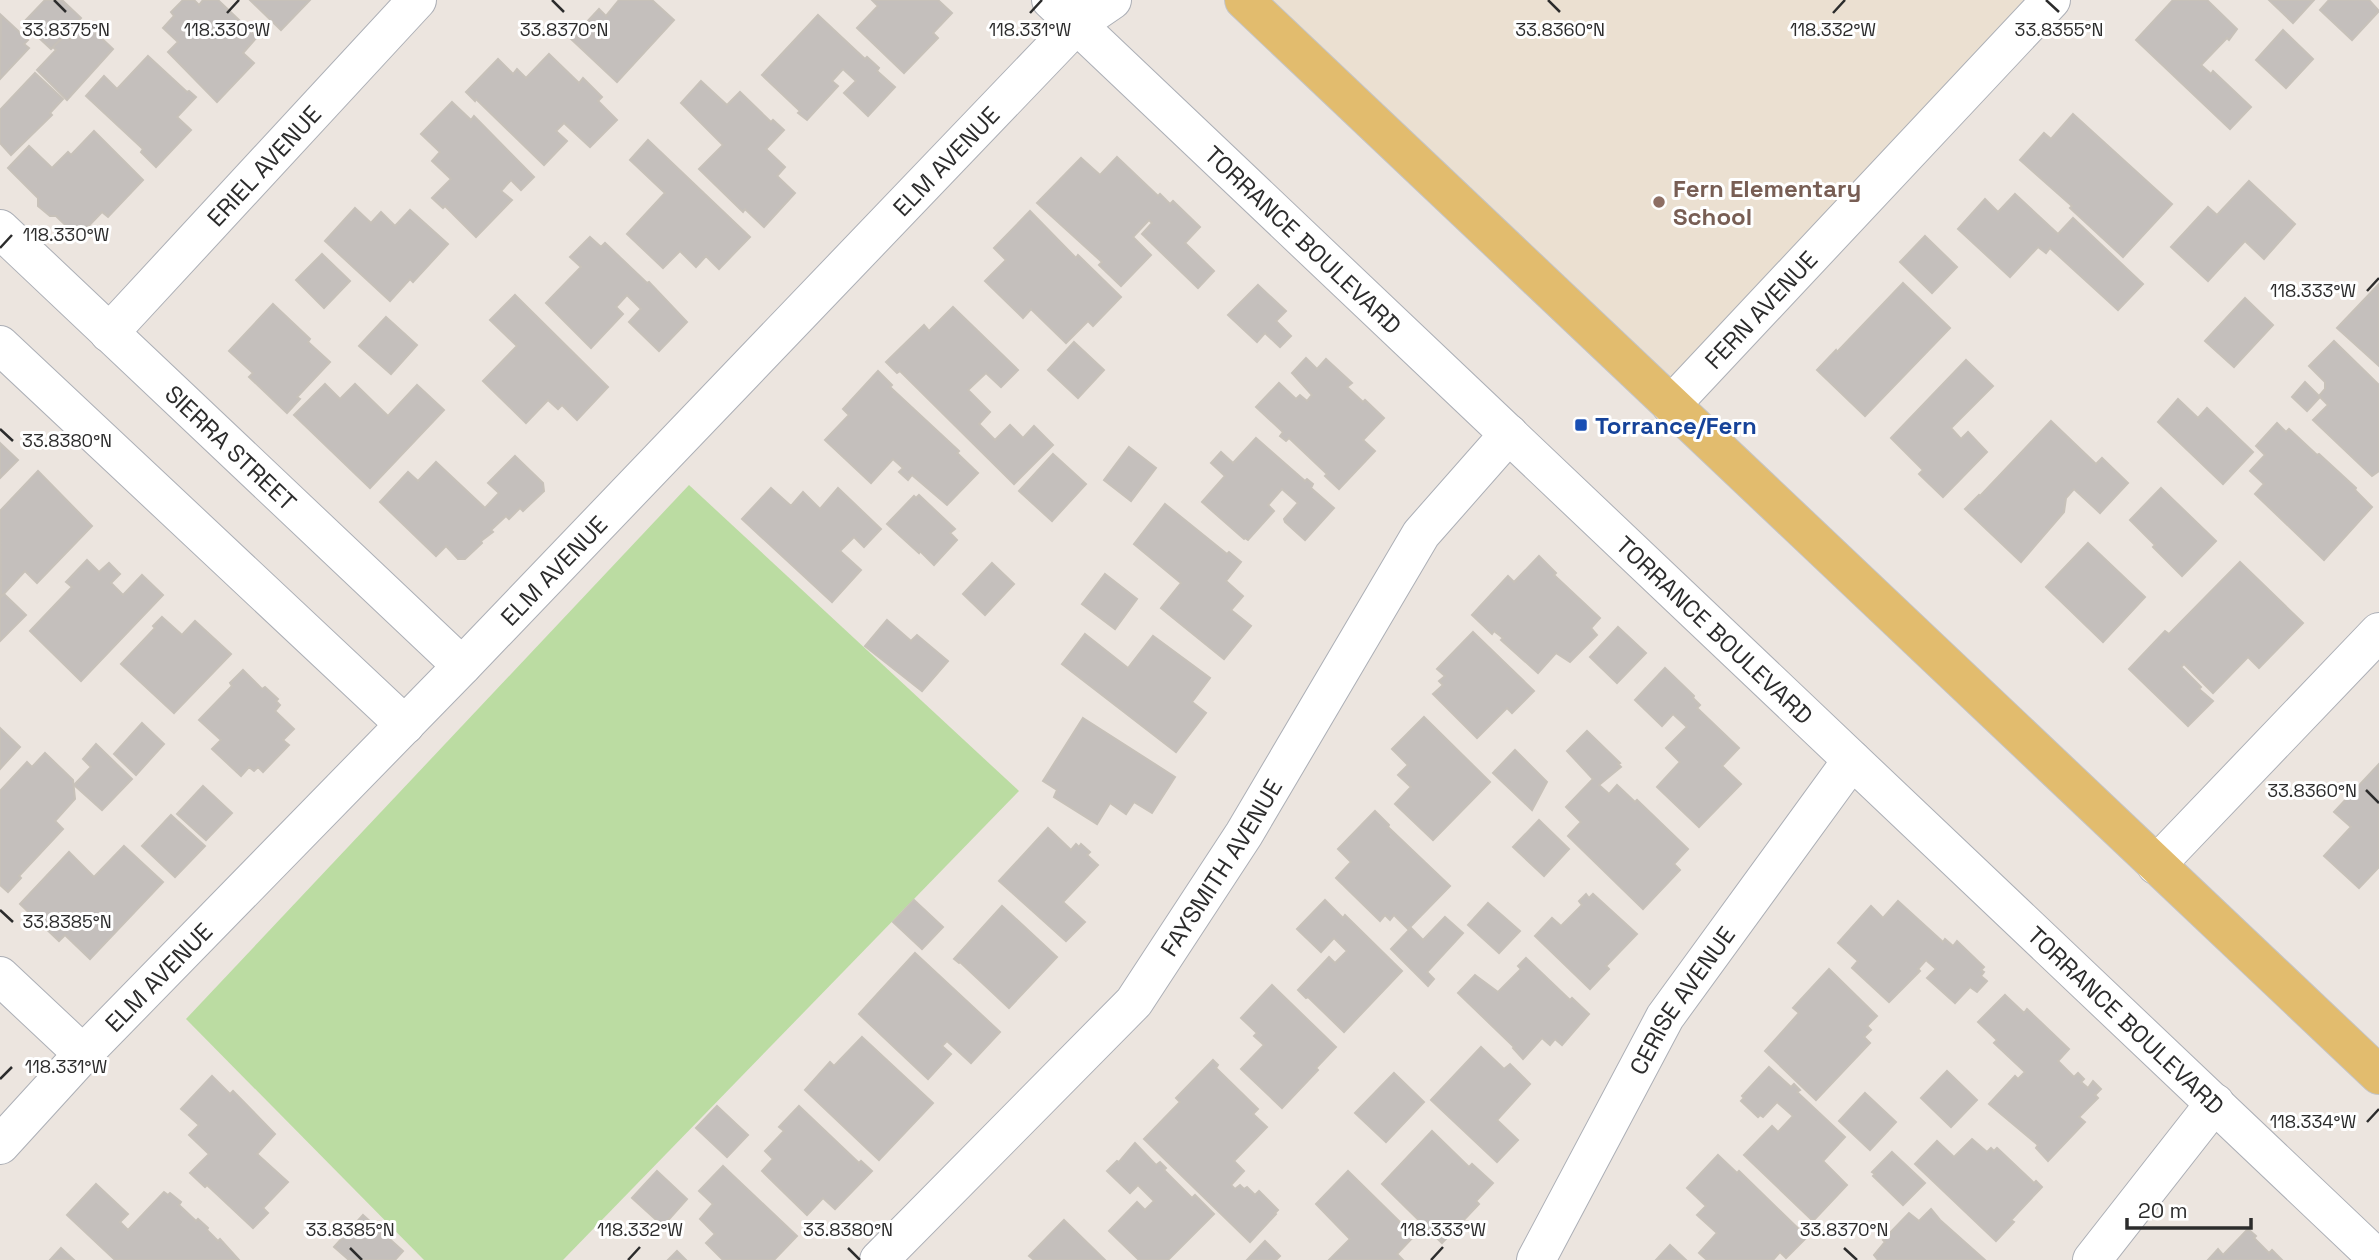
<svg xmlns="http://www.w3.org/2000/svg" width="2379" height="1260" font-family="'Space Grotesk',sans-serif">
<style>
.education{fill:#ebe0d1}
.green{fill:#bbdca2}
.building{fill:#c4bfbc;stroke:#c7c1b9;stroke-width:2}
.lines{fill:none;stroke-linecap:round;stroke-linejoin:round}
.minor-casing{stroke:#acafb6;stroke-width:40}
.major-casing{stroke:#c4c4c4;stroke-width:40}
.minor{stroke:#fff;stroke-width:38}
.major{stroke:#e2bc6e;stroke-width:38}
.ticks{fill:none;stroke:#2c2c2c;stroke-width:2.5}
.education-dot{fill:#8d6e63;stroke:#fff;stroke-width:2.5}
.transit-dot{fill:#1a4fb4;stroke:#fff;stroke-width:2.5}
.labels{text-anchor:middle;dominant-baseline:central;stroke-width:6;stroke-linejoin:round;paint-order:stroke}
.street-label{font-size:24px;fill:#2c2c2c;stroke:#fff}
.education-label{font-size:24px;font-weight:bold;fill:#785e54;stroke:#fff;text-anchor:start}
.transit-label{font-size:24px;font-weight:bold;fill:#164399;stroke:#fff;text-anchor:start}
.ticks-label{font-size:18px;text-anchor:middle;fill:#2c2c2c;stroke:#fff;stroke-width:6;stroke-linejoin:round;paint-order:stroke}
</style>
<rect width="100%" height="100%" fill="#ece5df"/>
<!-- education -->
<path class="education" d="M1244 0H2050L1671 405Z"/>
<!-- green -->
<path class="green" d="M689 485 1019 791 563 1260H424L186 1019Z"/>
<!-- building -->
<g class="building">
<path d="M45 0H62L81 18 51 49 23 23Z"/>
<path d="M183 0H194L199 5 203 0H218L257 37 243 53 254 63 217 102 168 52 178 42 163 28 174 16 171 12Z"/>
<path d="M250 0H310L281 30Z"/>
<path d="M619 0H652L674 20 617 82 571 39 599 9 606 16Z"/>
<path d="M872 0H938L952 13 933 33 938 38 904 73 857 28 878 6Z"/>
<path d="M2173 0H2207L2237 29 2229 40 2227 38 2201 65 2211 74 2213 71 2251 107 2230 129 2136 40Z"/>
<path d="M2269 0H2314L2293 23Z"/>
<path d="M2329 0H2369L2379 11 2352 40 2320 10Z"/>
<path d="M1 15 28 40 24 44 29 48 0 79Z"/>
<path d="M818 15 865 59 867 57 879 68 877 71 895 87 868 116 844 93 856 81 843 69 832 81 838 86 807 120 798 113 800 111 762 75Z"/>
<path d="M84 24 88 27 91 24 98 31 96 33 113 49 67 100 37 70 56 50 53 47 66 35 70 39Z"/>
<path d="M2283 30 2313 59 2286 88 2256 60Z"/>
<path d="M549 54 579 83 583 78 602 97 598 101 617 120 590 147 564 123 556 131 567 141 544 165 476 99 475 101 466 92 498 59 513 74 517 69 526 78Z"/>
<path d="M148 56 187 92 189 91 196 97 177 117 191 130 156 167 141 152 143 149 86 96 104 76 117 89Z"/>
<path d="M35 73 63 99 50 113 52 115 11 155 0 143V110Z"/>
<path d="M701 81 727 105 740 92 771 122 773 120 784 130 766 149 785 167 777 176 795 193 764 227 745 209 743 212 699 169 723 145 681 103Z"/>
<path d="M452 102 471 120 474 116 534 177 521 190 511 180 501 191 512 200 476 237 445 206 443 208 432 198 451 179 432 161 440 152 421 134Z"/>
<path d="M2073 114 2172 204 2123 257 2070 208 2072 206 2020 160 2044 133 2051 139Z"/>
<path d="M94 131 143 180 108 217 102 212 78 237 56 216H50L38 206V198L8 168 29 146 52 168 68 152 71 155Z"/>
<path d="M648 140 750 237 719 269 706 256 696 267 680 251 663 268 627 234 665 193 630 160Z"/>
<path d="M1117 157 1158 196 1160 194 1170 204 1173 201 1200 227 1185 243 1214 271 1198 288 1142 234 1152 223 1149 220 1133 237 1151 255 1121 286 1099 265 1102 262 1037 203 1081 158 1100 175Z"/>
<path d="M2249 181 2295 224 2264 259 2245 241 2208 281 2171 247 2208 207 2217 215Z"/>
<path d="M2015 194 2058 234 2073 218 2143 284 2118 310 2050 248 2046 253 2038 247 2010 277 1958 229 1985 199 1998 212Z"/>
<path d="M355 208 371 223 381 212 395 226 410 210 448 244 413 282 410 279 390 301 325 241Z"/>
<path d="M1030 211 1076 258 1078 255 1121 297 1093 326 1088 321 1066 343 1031 309 1023 318 985 281 1006 260 994 248Z"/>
<path d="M1925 236 1957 267 1932 293 1900 262Z"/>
<path d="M590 237 601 247 605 243 647 283 649 282 687 322 659 351 629 322 641 309 627 295 616 307 623 314 591 348 546 303 581 267 570 257Z"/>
<path d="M322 254 350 281 324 308 296 280Z"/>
<path d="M1903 283 1950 328 1865 416 1817 370 1836 350 1837 352Z"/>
<path d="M2379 284V366L2337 328Z"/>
<path d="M1258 285 1286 311 1276 321 1291 336 1280 347 1265 333 1257 342 1228 315Z"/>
<path d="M515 295 608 387 577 420 562 405 558 409 548 400 526 423 483 381 517 346 490 320Z"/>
<path d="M2245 298 2273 325 2234 367 2205 341Z"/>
<path d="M273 304 310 339 308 342 330 362 297 397 300 399 287 413 249 377 253 373 229 351Z"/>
<path d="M953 307 1018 370 1001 387 986 373 968 390 990 412 979 424 995 440 1010 425 1023 438 1034 426 1053 445 1014 484 900 371 897 373 886 362 924 325 929 331Z"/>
<path d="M386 317 417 345 391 374 359 346Z"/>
<path d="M2334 341 2379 385V471L2372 476 2313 420 2328 405 2320 397 2307 411 2292 397 2305 382 2319 396 2325 389V382L2309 366Z"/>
<path d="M1074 342 1104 370 1078 398 1048 370Z"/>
<path d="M1306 358 1317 369 1326 359 1352 383 1347 387 1363 402 1365 400 1384 418 1363 440 1375 451 1339 489 1325 476 1327 474 1289 438 1286 441 1280 436 1283 432 1256 407 1279 383 1296 399 1300 395 1307 401 1312 395 1292 373Z"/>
<path d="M1966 360 1993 386 1951 428 1961 439 1968 432 1987 452 1943 497 1919 474 1923 470 1891 438Z"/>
<path d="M878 371 892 385 890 387 959 451 957 453 978 473 947 505 912 475 908 480 899 472 903 468 893 459 871 483 825 440 849 415 843 409Z"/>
<path d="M325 384 340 399 355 384 388 416 417 385 444 410 370 488 294 415Z"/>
<path d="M2178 399 2198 418 2207 408 2253 452 2223 484 2158 422Z"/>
<path d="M2051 421 2096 464 2102 458 2128 483 2100 513 2074 489 2066 498 2064 512 2021 562 1965 509 1979 495 1980 496Z"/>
<path d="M2277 423 2286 432 2289 429 2317 455 2319 454 2356 488 2355 490 2372 507 2324 560 2255 494 2264 484 2250 471 2265 455 2256 446Z"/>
<path d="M1256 438 1305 481 1307 479 1313 484 1311 488 1334 508 1305 540 1285 522 1284 519 1298 503 1282 489 1268 505 1274 511 1248 540 1245 538 1244 539 1202 502 1225 476 1211 463 1221 452 1233 463Z"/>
<path d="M0 443 18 460 0 478Z"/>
<path d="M1129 447 1156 468 1131 501 1104 480Z"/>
<path d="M1053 454 1086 484 1052 521 1019 491Z"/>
<path d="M515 456 543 483 544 491 523 511 520 508 509 519 506 516 491 530 493 532 481 541 482 543 465 559H458L446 546 436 556 380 502 408 472 418 481 436 462 485 508 499 493 488 483Z"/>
<path d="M38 471 92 526 37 583 25 571 1 597 0 511Z"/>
<path d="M771 488 791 506 803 492 820 509 838 488 881 529 864 547 854 537 840 551 861 570 832 602 742 519Z"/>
<path d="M2161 488 2216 541 2182 576 2153 547 2155 545 2130 520Z"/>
<path d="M919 495 955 529 950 533 957 540 934 565 920 551 919 553 887 524 914 496 916 498Z"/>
<path d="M1165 504 1227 554 1229 552 1241 562 1226 581 1243 596 1231 610 1251 626 1224 659 1161 608 1181 583 1134 544Z"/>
<path d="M2088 543 2145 597 2103 642 2046 587Z"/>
<path d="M1539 556 1556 573 1554 575 1600 618 1591 628 1597 635 1570 662 1556 653 1538 673 1501 640 1503 638 1494 631 1492 634 1472 615 1508 576 1514 582Z"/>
<path d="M87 560 99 572 109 563 120 574 111 583 123 595 142 575 163 595 81 681 30 631 72 587 66 582Z"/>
<path d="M2240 562 2303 623 2259 668 2248 657 2213 693 2184 664 2181 667 2201 687 2199 689 2213 701 2188 726 2129 669 2165 631 2169 634Z"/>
<path d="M992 563 1014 584 985 615 963 594Z"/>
<path d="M1105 574 1137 599 1115 629 1082 604Z"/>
<path d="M4 594 26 615 0 641V598Z"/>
<path d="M162 617 182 635 195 621 231 654 174 713 121 664 155 628 153 626Z"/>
<path d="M887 620 911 641 917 635 948 661 922 691 865 646Z"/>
<path d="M1618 627 1646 653 1617 683 1590 657Z"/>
<path d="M1473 632 1534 691 1512 713 1507 708 1477 738 1433 694 1443 685 1439 681 1445 676 1437 669Z"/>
<path d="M1085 634 1128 668 1153 636 1210 678 1192 702 1206 713 1176 752 1062 664Z"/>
<path d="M1665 668 1694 696 1693 698 1700 705 1697 708 1739 748 1722 766 1741 784 1699 827 1657 787 1680 762 1666 748 1687 727 1673 714 1662 726 1635 700Z"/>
<path d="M243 670 262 689 265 687 278 699 276 701 280 705 275 711 294 729 283 740 289 745 263 772 258 767 254 771 249 767 241 776 212 749 221 740 199 720 232 686 230 683Z"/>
<path d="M1424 717 1490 782 1433 840 1395 804 1411 787 1398 775 1408 765 1392 749Z"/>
<path d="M1083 718 1175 777 1152 813 1134 802 1126 814 1110 803 1097 824 1054 797 1057 790 1043 781Z"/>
<path d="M142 723 164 744 136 775 114 754Z"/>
<path d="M0 728 20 747 0 769Z"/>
<path d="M1587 731 1620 763 1618 764 1621 767 1599 785 1609 794 1617 785 1635 802 1637 800 1688 849 1674 864 1680 870 1643 909 1568 836 1581 822 1566 807 1593 779 1567 751Z"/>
<path d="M96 744 132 779 102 810 74 785 91 767 83 759Z"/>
<path d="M1515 750 1547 782 1532 810 1493 773Z"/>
<path d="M45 753 73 780 75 799 55 821 63 829 19 876 21 878 8 892 0 885V791L27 762 32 767Z"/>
<path d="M2379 764V867L2359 888 2324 856 2351 827 2334 812Z"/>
<path d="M203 786 232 813 206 840 177 814Z"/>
<path d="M1375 811 1389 825 1388 827 1450 886 1408 929 1394 915 1390 920 1385 915 1380 921 1336 878 1351 862 1338 849Z"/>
<path d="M171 815 205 846 175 877 142 846Z"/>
<path d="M1539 820 1569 849 1544 876 1513 847Z"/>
<path d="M1048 828 1071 850 1076 844 1079 847 1081 844 1090 852 1087 855 1098 865 1063 902 1085 922 1066 941 999 881Z"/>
<path d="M124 846 163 882 90 959 65 935 59 941 20 904 69 852 94 877Z"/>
<path d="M1586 894 1589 898 1593 894 1637 934 1606 966 1609 969 1590 989 1535 936 1552 918 1561 926 1582 905 1579 901Z"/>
<path d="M914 900 943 927 922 949 893 922Z"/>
<path d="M1325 900 1343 918 1345 915 1402 971 1344 1032 1308 997 1306 998 1298 990 1329 957 1335 963 1347 951 1334 938 1321 952 1297 929Z"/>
<path d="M1898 901 1943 942 1945 939 1953 946 1957 941 1984 967 1981 970 1984 972 1981 976 1987 981 1977 992 1970 987 1955 1003 1927 978 1936 969 1926 960 1918 969 1920 971 1889 1002 1852 968 1858 961 1838 943 1871 906 1883 918Z"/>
<path d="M1488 903 1520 931 1499 953 1468 925Z"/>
<path d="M1002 906 1057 957 1009 1008 960 962 959 963 954 959Z"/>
<path d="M1445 917 1463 933 1427 972 1434 979 1428 986 1391 949 1411 928 1423 940Z"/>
<path d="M915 953 1000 1032 971 1063 947 1041 942 1046 951 1054 928 1079 859 1014Z"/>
<path d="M1526 958 1570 1000 1572 998 1589 1014 1562 1045 1555 1039 1550 1045 1542 1038 1523 1059 1513 1048 1514 1047 1458 993 1475 975 1498 992 1521 969 1518 966Z"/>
<path d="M1829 969 1877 1016 1867 1026 1871 1030 1864 1037 1870 1043 1816 1100 1765 1051 1799 1013 1793 1008Z"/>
<path d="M1272 985 1336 1047 1316 1068 1318 1070 1282 1108 1241 1069 1264 1045 1254 1036 1257 1033 1241 1018Z"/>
<path d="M2005 995 2024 1013 2027 1009 2069 1049 2058 1061 2074 1077 2078 1073 2084 1079 2081 1082 2088 1088 2093 1081 2101 1089 2095 1095 2098 1098 2079 1117 2085 1122 2048 1161 2036 1148 2038 1145 1989 1104 2015 1076 2018 1079 2025 1072 1994 1043 1997 1040 1978 1022Z"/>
<path d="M862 1037 933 1103 879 1160 805 1090 830 1062 834 1066Z"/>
<path d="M1481 1047 1504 1069 1510 1064 1530 1084 1497 1120 1518 1140 1497 1162 1431 1100Z"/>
<path d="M1213 1060 1218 1065 1216 1068 1258 1109 1253 1114 1267 1127 1234 1161 1244 1171 1231 1185 1235 1189 1240 1185 1244 1189 1247 1187 1255 1195 1259 1191 1278 1210 1275 1213 1276 1214 1250 1242 1144 1139 1180 1102 1176 1098Z"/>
<path d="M1769 1067 1791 1087 1794 1084 1800 1090 1797 1092 1845 1137 1823 1161 1847 1185 1813 1221 1744 1155 1772 1126 1778 1132 1793 1116 1777 1102 1763 1117 1760 1115 1758 1117 1741 1101 1744 1098 1742 1096Z"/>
<path d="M1947 1071 1977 1100 1951 1127 1921 1098Z"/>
<path d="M1394 1073 1424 1102 1386 1142 1355 1113Z"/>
<path d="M212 1076 230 1094 233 1091 275 1134 257 1154 288 1182 263 1208 268 1213 253 1228 207 1185 205 1187 190 1173 209 1154 189 1135 199 1125 181 1109Z"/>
<path d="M1865 1093 1896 1122 1870 1150 1839 1121Z"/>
<path d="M717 1106 748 1135 727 1157 696 1128Z"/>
<path d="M799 1106 859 1163 861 1161 872 1171 835 1209 823 1198 807 1215 762 1171 773 1159 765 1151 784 1131 779 1127Z"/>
<path d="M1432 1131 1469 1167 1472 1164 1493 1183 1476 1201 1479 1204 1442 1243 1382 1184Z"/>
<path d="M1972 1139 1987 1152 1991 1148 1994 1151 1997 1148 2034 1183 2036 1181 2042 1187 2011 1220 2014 1222 1996 1241 1915 1164 1937 1141 1954 1157Z"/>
<path d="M1135 1143 1156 1165 1160 1162 1166 1168 1164 1170 1192 1198 1195 1195 1214 1214 1168 1260H1139L1109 1231 1137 1202 1145 1210 1154 1201 1138 1185 1130 1193 1107 1171 1117 1161 1119 1162Z"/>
<path d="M1892 1152 1925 1183 1903 1205 1873 1176 1875 1174 1872 1172Z"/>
<path d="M1718 1155 1737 1173 1739 1171 1807 1237 1786 1258 1780 1252 1773 1260H1707L1699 1253 1717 1233 1697 1215 1706 1206 1687 1188Z"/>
<path d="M723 1166 797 1236 774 1260H723L706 1243 715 1234 700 1219 713 1204 699 1191Z"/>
<path d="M657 1171 687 1199 663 1226 632 1198Z"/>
<path d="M1348 1171 1405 1227 1407 1225 1416 1234 1397 1254 1403 1260H1329L1350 1239 1316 1204Z"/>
<path d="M96 1184 128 1214 120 1222 128 1230 164 1192 168 1195 170 1193 181 1202 179 1205 196 1221 198 1219 208 1228 207 1230 218 1241 220 1239 239 1260H115L67 1215Z"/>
<path d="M1931 1209 1940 1220 1985 1260H1878L1874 1255 1885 1242 1883 1240 1909 1213 1919 1221Z"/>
<path d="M363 1215 403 1251 395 1260H349L334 1247Z"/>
<path d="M1064 1220 1105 1260H1034L1029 1256Z"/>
<path d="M2248 1229 2256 1236 2254 1238 2269 1253 2272 1250 2282 1260H2208L2218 1249 2223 1255Z"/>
<path d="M1265 1241 1280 1256 1276 1260H1247Z"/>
<path d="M1670 1245 1686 1260H1656Z"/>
<path d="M61 1248 74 1260H50Z"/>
<path d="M677 1251 686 1260H668Z"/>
</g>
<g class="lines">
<!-- minor casing -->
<g class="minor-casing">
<g id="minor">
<path id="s1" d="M1051 0 2379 1260"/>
<path id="s2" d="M0 229 462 666"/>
<path id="s3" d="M109 333 417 0"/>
<path d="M0 345 405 725"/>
<path id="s4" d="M1671 405 2051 0"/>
<path d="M2156 865 2379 632"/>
<path d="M0 976 83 1054"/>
<path id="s5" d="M0 1145 83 1054 462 666 1077 24 1112 0"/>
<path id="s6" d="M879 1260 1134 1002 1244 834 1421 534 1509 434"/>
<path id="s7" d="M1536 1260 1665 1017 1852 760"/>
<path d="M2092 1260 2215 1103"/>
</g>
</g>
<!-- major casing -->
<g class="major-casing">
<path id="major" d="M1244 0 2379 1075"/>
</g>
<!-- minor -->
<use href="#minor" class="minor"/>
<!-- major -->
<use href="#major" class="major"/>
</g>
<!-- ticks -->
<path class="ticks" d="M54 0 66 12M552 0 564 12M1548 0 1560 12M2046 0 2059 12M227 13 239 0M1030 13 1042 0M1833 13 1845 0M0 248 12 235M2367 291 2379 278M0 429 13 441M2366 790 2379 803M0 910 13 922M0 1079 12 1067M2367 1122 2379 1109M350 1248 362 1260M848 1248 860 1260M1844 1248 1857 1260M628 1260 640 1247M1431 1260 1443 1247"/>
<!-- markers -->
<circle class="education-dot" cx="1659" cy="202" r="7"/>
<rect class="transit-dot" x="1574" y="418" width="14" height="14" rx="3.5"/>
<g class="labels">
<!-- street labels -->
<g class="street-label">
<text stroke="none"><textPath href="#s5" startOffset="1365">ELM AVENUE</textPath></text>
<text stroke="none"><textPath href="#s3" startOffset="228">ERIEL AVENUE</textPath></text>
<text stroke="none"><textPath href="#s1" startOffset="348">TORRANCE BOULEVARD</textPath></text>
<text stroke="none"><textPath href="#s4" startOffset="131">FERN AVENUE</textPath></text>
<text stroke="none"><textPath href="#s2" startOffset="318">SIERRA STREET</textPath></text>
<text stroke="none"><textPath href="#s5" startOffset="798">ELM AVENUE</textPath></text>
<text stroke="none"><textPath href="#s1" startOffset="915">TORRANCE BOULEVARD</textPath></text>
<text stroke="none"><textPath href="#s6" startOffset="523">FAYSMITH AVENUE</textPath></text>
<text stroke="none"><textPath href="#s5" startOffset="231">ELM AVENUE</textPath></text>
<text stroke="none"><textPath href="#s7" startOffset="298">CERISE AVENUE</textPath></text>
<text stroke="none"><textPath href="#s1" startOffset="1482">TORRANCE BOULEVARD</textPath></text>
</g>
<!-- education labels -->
<g class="education-label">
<text x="1673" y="188">Fern Elementary<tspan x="1673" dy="28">School</tspan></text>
</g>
<!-- transit labels -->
<g class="transit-label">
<text x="1595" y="425">Torrance/Fern</text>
</g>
</g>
<g class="ticks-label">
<text x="66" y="36">33.8375°N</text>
<text x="564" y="36">33.8370°N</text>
<text x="1560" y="36">33.8360°N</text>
<text x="2059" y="36">33.8355°N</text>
<text x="227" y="36">118.330°W</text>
<text x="1030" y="36">118.331°W</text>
<text x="1833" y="36">118.332°W</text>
<text x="66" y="241">118.330°W</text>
<text x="2313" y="297">118.333°W</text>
<text x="67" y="447">33.8380°N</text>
<text x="2312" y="797">33.8360°N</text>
<text x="67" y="928">33.8385°N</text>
<text x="66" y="1073">118.331°W</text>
<text x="2313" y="1128">118.334°W</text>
<text x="640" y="1236">118.332°W</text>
<text x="1443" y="1236">118.333°W</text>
<text x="350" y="1236">33.8385°N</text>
<text x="848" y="1236">33.8380°N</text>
<text x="1844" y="1236">33.8370°N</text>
</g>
<!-- scale -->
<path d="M2127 1218v10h124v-10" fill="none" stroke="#2c2c2c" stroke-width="3.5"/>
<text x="2138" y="1218" font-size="21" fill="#2c2c2c" stroke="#ffffff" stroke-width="5" paint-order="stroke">20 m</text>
</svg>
